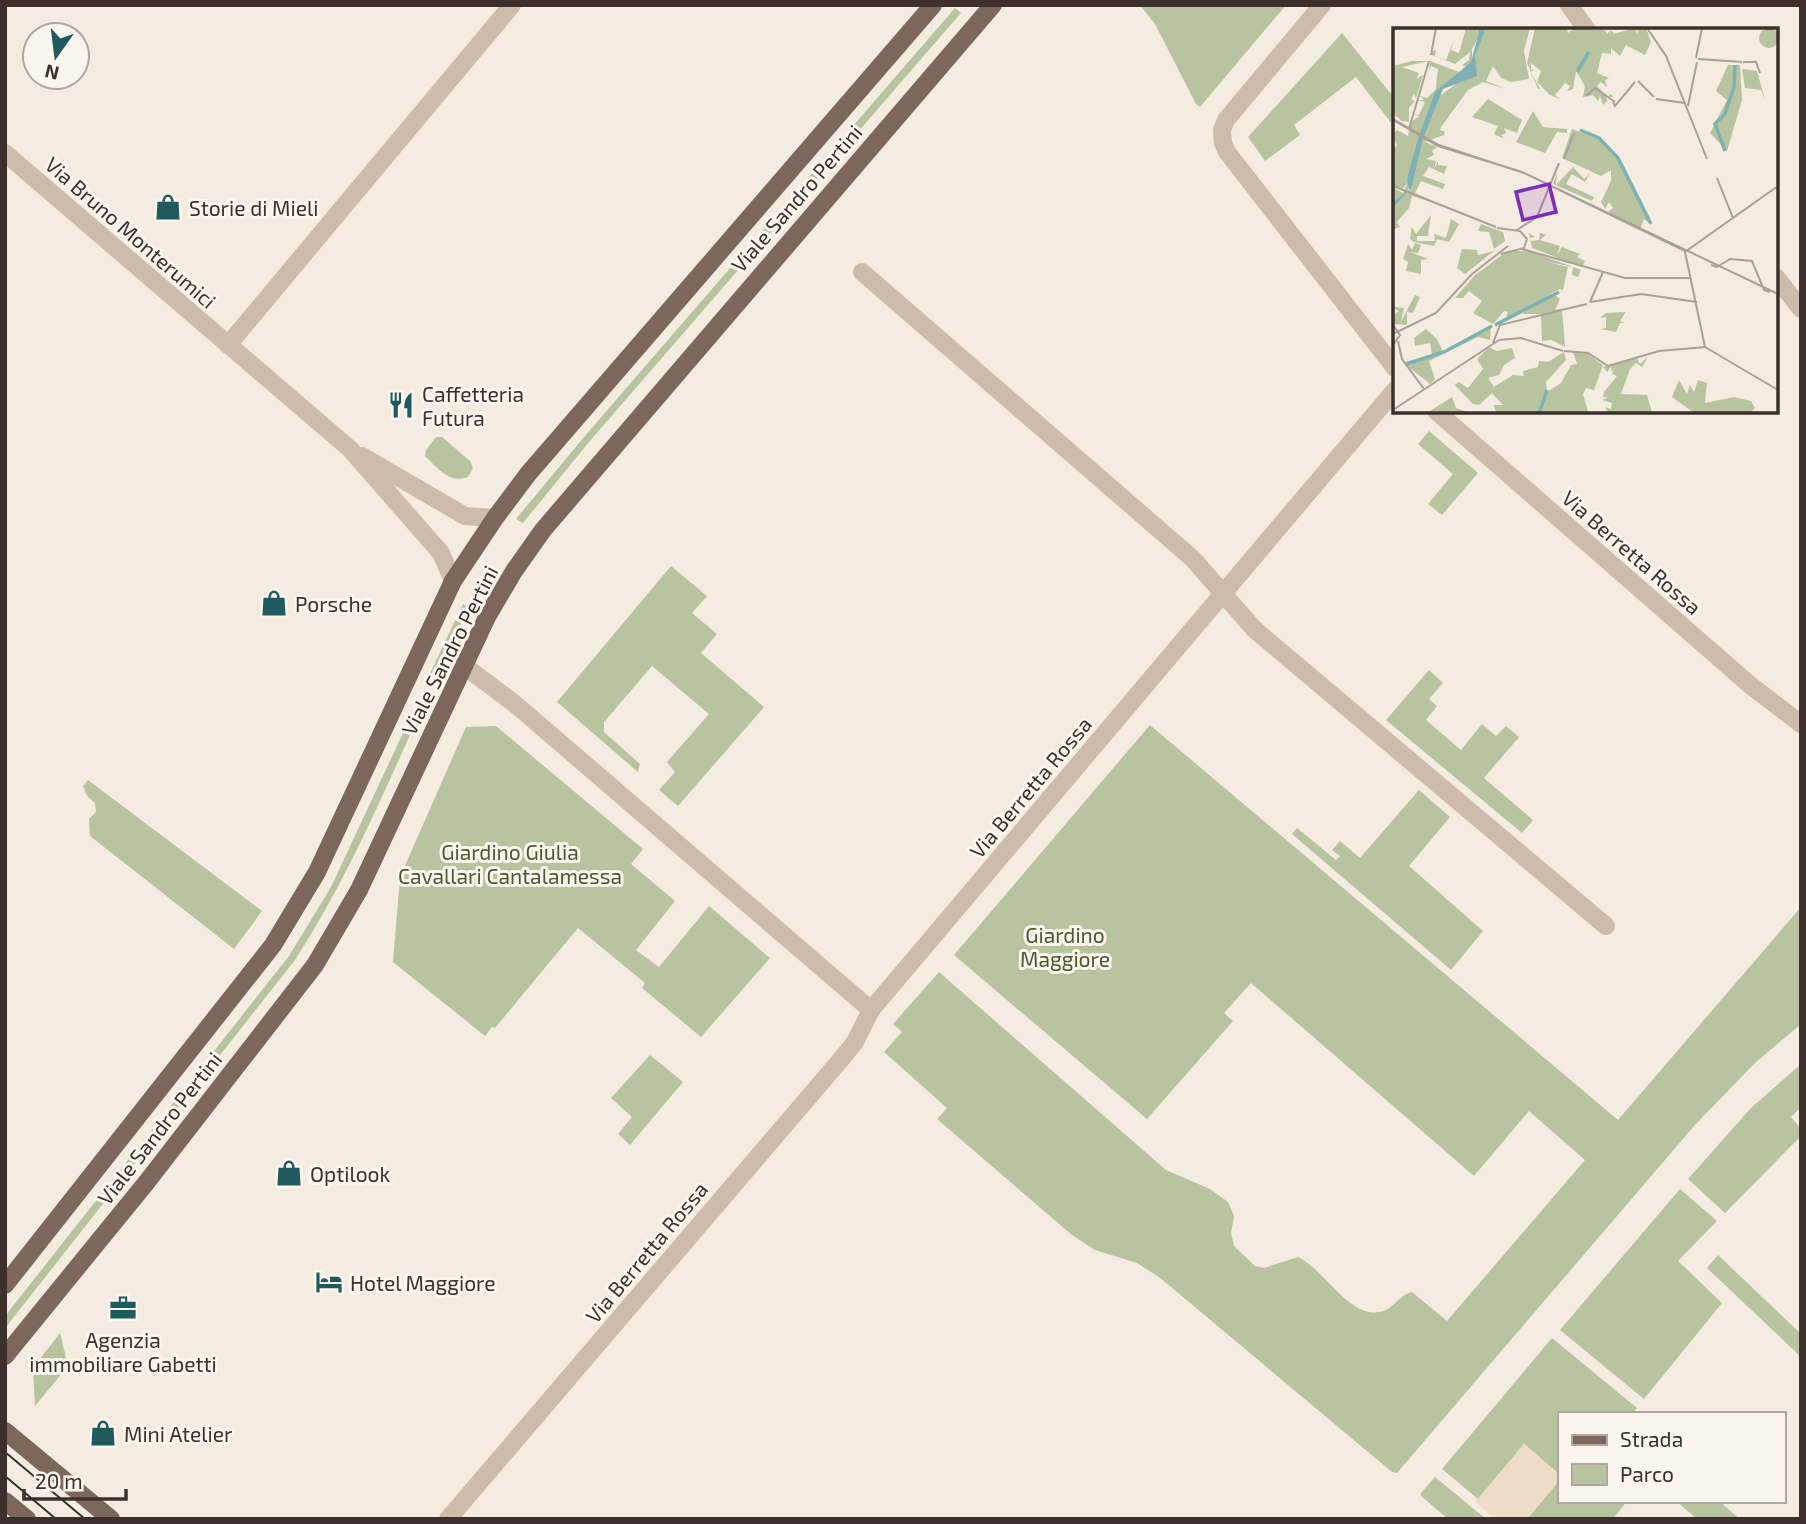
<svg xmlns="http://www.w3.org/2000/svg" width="1806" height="1524" font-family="'Exo 2',sans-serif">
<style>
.green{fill:#b8c4a0}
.plaza{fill:#ecdcc8}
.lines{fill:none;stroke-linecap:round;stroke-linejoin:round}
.minor{stroke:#cdbbac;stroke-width:18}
.major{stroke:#7d675c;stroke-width:18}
.tram{stroke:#3b302b;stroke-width:2}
.labels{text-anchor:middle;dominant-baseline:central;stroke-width:6;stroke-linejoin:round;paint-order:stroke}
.street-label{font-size:21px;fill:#3b302b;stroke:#fbf5ee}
.poi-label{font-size:21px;fill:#3b302b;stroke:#fbf5ee;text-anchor:start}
.park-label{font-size:21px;fill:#4a5a2e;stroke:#fbf5ee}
.inset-river{fill:none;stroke:#7fb0b2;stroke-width:3.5}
.inset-road{fill:none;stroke:#aaa098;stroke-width:2}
.view{fill:#7b2cbf;fill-opacity:0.15;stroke:#7b2cbf;stroke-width:3.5}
.inset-edge{fill:none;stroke:#3b302b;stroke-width:3.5}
</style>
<rect width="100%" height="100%" fill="#f4ebe1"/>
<!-- green -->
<g class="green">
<path d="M1140 5H1286L1200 107 1196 104 1155 24Z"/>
<path d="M955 8 961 13 589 442 523 523 516 519 584 437Z"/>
<path d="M1342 33 1395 99V128L1356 77 1294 125 1300 135 1265 161 1248 137Z"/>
<path d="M1429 431 1478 473 1442 515 1428 504 1453 474 1418 444Z"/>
<path d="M436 437H442L470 461 473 468 468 477C449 484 438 468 425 456L426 450Z"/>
<path d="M671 566 707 596 692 613 717 634 701 653 764 707 678 806 659 790 675 772 667 762 709 714 652 666 604 722V732L640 764 638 772 557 702Z"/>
<path d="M463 604 469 608 430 688 424 686Z"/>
<path d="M1429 670 1443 683 1429 699 1437 706 1426 720 1461 750 1482 724 1496 736 1506 726 1519 737 1484 778 1533 820 1522 833 1386 720Z"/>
<path d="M1150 725 1618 1120 1801 907V1024L1755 1063 1694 1126 1397 1473 1392 1472 1159 1277 1137 1263 1095 1250 1072 1235 937 1119 947 1108 884 1052 902 1032 893 1024 939 972 1166 1170 1210 1189 1228 1202 1234 1216 1231 1233 1234 1246 1255 1266 1264 1268 1298 1257C1323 1268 1349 1318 1379 1312 1393 1310 1399 1295 1412 1292L1447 1321 1585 1160 1529 1111 1474 1176 1251 983 1224 1013 1233 1021 1147 1119 954 955Z"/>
<path d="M496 726 643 849 631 864 675 901 636 950 659 967 709 906 770 958 701 1037 642 988 645 983 578 928 495 1028 492 1027 485 1036 393 962 400 877 466 727Z"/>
<path d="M403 733 410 735C375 813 341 889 295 960L6 1327 5 1316 289 956 331 887Z"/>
<path d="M88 780 262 911 234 949 90 836 89 819 96 812 95 803 87 796 83 786Z"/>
<path d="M1419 790 1450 817 1409 866 1483 931 1451 970 1292 834 1297 828 1336 860 1340 856 1332 850 1340 841 1360 858Z"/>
<path d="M650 1055 683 1082 630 1145 618 1134 632 1117 611 1098Z"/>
<path d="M1801 1064V1107L1791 1117 1801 1129V1136L1725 1213 1688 1179 1751 1108Z"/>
<path d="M1680 1189 1717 1221 1678 1261 1722 1303 1644 1399 1560 1330Z"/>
<path d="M1718 1255 1801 1334V1357L1707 1268Z"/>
<path d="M60 1333 68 1366 35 1406 33 1368Z"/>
<path d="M1552 1338 1637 1408 1632 1414H1559V1474L1524 1444 1478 1499 1442 1469Z"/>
<path d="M1435 1477 1486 1519H1448L1421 1496V1493Z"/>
<path d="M1559 1481V1501H1627L1613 1519H1527Z"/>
<path d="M1676 1501H1719L1740 1519H1697Z"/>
</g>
<!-- plaza -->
<path class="plaza" d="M1524 1444 1559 1474V1481L1527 1519H1495L1475 1502Z"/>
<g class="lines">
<!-- minor -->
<g class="minor">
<path d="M1322 5 1226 120 1222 130 1223 143 1227 152 1395 368"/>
<path d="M1569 5 1587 30"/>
<path d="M5 153 350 449 441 553 453 581"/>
<path d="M862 272 1193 559 1254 629 1606 926"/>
<path d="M1776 277 1801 309"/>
<path d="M228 345 512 5"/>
<path d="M1436 411 1750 685 1801 724"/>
<path d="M362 456 465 516 495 518"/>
<path d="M871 1010 1395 390"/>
<path d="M448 1519 843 1057 855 1042 871 1010 515 704 463 665"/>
</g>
<!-- major -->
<g class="major">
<path d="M5 1285 273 945 317 872 453 581 495 518 528 474 933 5"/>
<path d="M5 1356 146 1183 315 965 359 890 487 617 514 571 543 530 993 5"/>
<path d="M5 1431 111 1519"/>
<path d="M5 1501 27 1519"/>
</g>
<!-- tram -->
<g class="tram">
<path d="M5 1452 85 1519"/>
<path d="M5 1476 56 1519"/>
</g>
</g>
<!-- icons -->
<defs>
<g id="shop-bare" transform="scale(2.1)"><path d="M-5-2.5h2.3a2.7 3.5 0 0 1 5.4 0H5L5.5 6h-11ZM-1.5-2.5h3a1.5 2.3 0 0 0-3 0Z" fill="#1f5a5e" stroke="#fbf5ee" stroke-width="2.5" paint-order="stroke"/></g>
<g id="restaurant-bare" transform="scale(2.1)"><path d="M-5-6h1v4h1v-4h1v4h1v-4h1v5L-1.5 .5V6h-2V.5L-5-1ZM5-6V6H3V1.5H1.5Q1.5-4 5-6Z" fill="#1f5a5e" stroke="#fbf5ee" stroke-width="2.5" paint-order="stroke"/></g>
<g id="hotel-bare" transform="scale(2.1)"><path d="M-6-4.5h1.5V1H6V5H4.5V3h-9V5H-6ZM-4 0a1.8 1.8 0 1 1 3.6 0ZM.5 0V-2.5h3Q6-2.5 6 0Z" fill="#1f5a5e" stroke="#fbf5ee" stroke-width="2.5" paint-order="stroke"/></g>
<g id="office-bare" transform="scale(2.1)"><path d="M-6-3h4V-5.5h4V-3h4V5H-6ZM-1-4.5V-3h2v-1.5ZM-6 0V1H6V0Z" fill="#1f5a5e" stroke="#fbf5ee" stroke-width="2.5" paint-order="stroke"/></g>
</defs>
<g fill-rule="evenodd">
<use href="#shop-bare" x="168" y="207"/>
<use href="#restaurant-bare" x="401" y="405"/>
<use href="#shop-bare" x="274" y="603"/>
<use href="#shop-bare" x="289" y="1173"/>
<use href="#hotel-bare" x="329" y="1282"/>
<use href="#office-bare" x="123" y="1308"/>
<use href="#shop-bare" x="103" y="1433"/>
</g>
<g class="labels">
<!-- street labels -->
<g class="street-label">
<text transform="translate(796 198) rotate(-49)">Viale Sandro Pertini</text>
<text transform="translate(131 232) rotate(41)">Via Bruno Monterumici</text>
<text transform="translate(1632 552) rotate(41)">Via Berretta Rossa</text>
<text transform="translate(449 650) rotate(-63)">Viale Sandro Pertini</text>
<text transform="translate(1030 787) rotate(-50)">Via Berretta Rossa</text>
<text transform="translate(159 1128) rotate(-52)">Viale Sandro Pertini</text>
<text transform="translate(646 1252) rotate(-50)">Via Berretta Rossa</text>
</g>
<!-- poi labels -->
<g class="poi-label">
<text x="189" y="207">Storie di Mieli</text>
<text x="422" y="393">Caffetteria<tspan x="422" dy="24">Futura</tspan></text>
<text x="295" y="603">Porsche</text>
<text x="310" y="1173">Optilook</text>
<text x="350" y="1282">Hotel Maggiore</text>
<text x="123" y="1339" text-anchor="middle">Agenzia<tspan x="123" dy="24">immobiliare Gabetti</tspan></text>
<text x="124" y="1433">Mini Atelier</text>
</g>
<!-- park labels -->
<g class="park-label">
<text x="510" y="851">Giardino Giulia<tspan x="510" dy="24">Cavallari Cantalamessa</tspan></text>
<text x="1065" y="934">Giardino<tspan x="1065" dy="24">Maggiore</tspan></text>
</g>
</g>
<!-- overview -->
<g transform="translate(1393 28)">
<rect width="385" height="385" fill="#f4ebe1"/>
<path d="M73 0H90L79 21V37L73 38 82 42V28L92 0H137L131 23 136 51 118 54 108 50 100 38 93 53 113 61 90 54 75 62 48 99 47 102 52 104 51 107 32 114 44 119 39 123 41 127 33 131 43 133 41 141 45 133V137L54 138 51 146 36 139 30 148 52 156 50 161 28 153 22 165 45 176 19 168 16 180 4 194 7 199 1 201 0 180 19 159 30 111 47 68 81 42 69 37 76 32 77 24 62 36 39 27V23L43 22 42 28 53 32 61 12 58 22 66 25ZM142 0H174L175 5 182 0H203L197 2H212L214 6 218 2 217 7 219 2 221 6 242 0 244 6 246 0H253L258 14 252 27 233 17 227 28 218 20V26L209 25 204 45 216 50 212 52 214 59 208 54 204 58 215 69 217 66 219 67 220 69H213L216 77 214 73 210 77 207 68 205 73 200 67 190 69 192 58 183 43 180 61 174 63 177 58 172 55 162 67 167 71 157 67 144 54 148 43 138 35V42L141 41 138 44 147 61H145L134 35ZM366 10a10 10 0 1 1 20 0a10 10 0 1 1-20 0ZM19 33H36L9 39 26 45 23 51 30 47 23 70 21 66 18 71 22 73 16 80V94L9 93 0 86V38ZM37 33 66 44 42 65 14 150 17 155 19 146 18 156 12 167 0 174V160L10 165 14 156 9 161 0 157V119L4 118 0 106 4 102 15 108 17 95 26 88 20 86 26 87 32 74 24 72H31L27 68 34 70 43 61 44 49 39 48 44 49 45 41 38 38 36 43ZM335 37H347L349 72 334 123 317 105 334 72 323 63ZM349 41 364 43 372 72 368 62 352 60ZM95 71 129 92 124 105 111 100 113 105 108 107 112 110 107 109 101 106 105 98 79 89ZM140 83 150 99 174 101V105L164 104 152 125 123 114ZM179 101 205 111 227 134 256 195 251 191 247 201 215 184 220 180 216 174 212 181 208 174 218 153V142L208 148 169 130ZM180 139 191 151 197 145 192 154 179 146 173 156 201 169 199 173 160 156 164 145 163 157ZM38 187 35 208H24V213H42L41 206 53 210 58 191 66 196 56 214 44 211 41 218 21 214 17 211 19 199 23 206ZM88 196 110 204 112 213 101 221 96 204 85 203ZM136 205 142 209 137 210 138 213 146 212 147 205 153 207 147 212 167 218 164 227 169 219 187 226 184 229 192 233 189 239 139 220ZM22 215 28 217 25 225 17 224 35 231 28 232V246L13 243 15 234 10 231 15 216 19 222ZM69 221 84 222 85 227 101 223 72 246 64 240ZM114 223H137L188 242 185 249 179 247 180 239 151 233 175 239 170 262 166 261 152 269 161 266 167 271 162 282 169 281 172 319 159 312 149 313 148 286H129L147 273 113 290 115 284 111 283 100 296 80 285 89 273 76 263 70 270H62L82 247ZM22 267 27 269 20 285 14 284V297L0 296V288L6 283 0 280 1 273 2 279 11 280 8 294ZM233 284 227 293 232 295H227L223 304 207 301 213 300V289L207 290 213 285ZM98 299 97 312 85 309 36 333 42 351 37 356 12 336 50 325ZM33 301 44 311 50 324 39 327 37 315 22 318 21 310ZM96 319 103 323 119 320 122 330 111 337 106 347 95 350 101 359 120 347 131 348 130 343 145 339 146 333 155 334 171 324 173 332 153 354 154 364 168 355 178 337 184 336 180 324 195 326 210 337 201 362 193 360 190 366 195 384 103 385 101 377H110L99 365 86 377 80 376 52 347 62 357 66 354 75 360 90 341 84 331ZM255 329 249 339 243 335 237 341 228 366 254 367 259 385H215L212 379 218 381 219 375 209 372 215 369H210L211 364 224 348 219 346 222 339 219 344 218 339 214 344 210 339 244 330 247 336ZM286 352 294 366 297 357 301 364 305 352 314 355 312 375 341 369 358 373 362 380 357 385 300 384 279 369ZM59 369 63 380 78 385H13L37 383Z" fill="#b8c4a0"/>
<path d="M87 0 92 2 82 28 84 48 50 61 30 111 19 159 0 180V174L16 162 14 150 26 108 42 64 78 34Z" fill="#7fb0b2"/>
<path class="inset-river" d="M184 44 196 24M187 102 206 110 225 130 258 196M332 123 322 96 332 86 341 59 342 37M102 297 166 264M13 336 51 324 99 298M146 385 154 362"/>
<path class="inset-road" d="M254 0 273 28 314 131M38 27 43 0M303 30 309 0M305 31 349 34M350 34H363L367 45M245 53 261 69M193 68 202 60 222 74M263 71 292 75M220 74 222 78 242 54M295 78 304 34M0 91 46 117 131 145 292 223M0 92 45 118 129 144 385 266M16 101 36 33M171 131 181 105M324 150 340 190M0 158 103 199M104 200 127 203 134 211 131 220 108 226M124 202 144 189 166 135M129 221 232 250H298M318 237 324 239 337 231 359 233 371 262 377 264M197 274 248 266 304 274M197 274 210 244M160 284 194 276M0 297 7 307 0 317M0 306 43 285 79 246 115 218M106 312 128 310 170 323M5 313 9 331 31 361M100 315 107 297 161 284M312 319 292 224 385 158M312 319 385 362M171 323 195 325 215 338 266 323 313 319M0 382 106 312"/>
<path class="view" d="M156 156 163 184 130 192 123 164Z"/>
<rect width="385" height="385" class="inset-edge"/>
</g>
<!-- border -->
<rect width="1806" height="1524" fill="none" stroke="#3b302b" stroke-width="14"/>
<!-- legend -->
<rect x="1558" y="1412" width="228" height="91" fill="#fbf5ee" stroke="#aea6a0" stroke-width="2"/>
<rect x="1572" y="1435" width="35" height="10" fill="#7d675c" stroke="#aea6a0" stroke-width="2"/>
<text x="1620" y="1447" font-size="21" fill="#3b302b">Strada</text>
<rect x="1572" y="1464" width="35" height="21" fill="#b8c4a0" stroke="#aea6a0" stroke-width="2"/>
<text x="1620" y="1482" font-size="21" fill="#3b302b">Parco</text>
<!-- north arrow -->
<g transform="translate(56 56) rotate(194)"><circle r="33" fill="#fbf5ee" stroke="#aea6a0" stroke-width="2"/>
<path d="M0-5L12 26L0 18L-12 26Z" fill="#1f5a5e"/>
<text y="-10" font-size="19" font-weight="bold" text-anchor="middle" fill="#3b302b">N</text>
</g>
<!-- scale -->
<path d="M24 1489v10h102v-10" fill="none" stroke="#3b302b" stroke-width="3.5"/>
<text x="35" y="1489" font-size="21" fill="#3b302b" stroke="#fbf5ee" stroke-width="5" paint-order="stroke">20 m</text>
</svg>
